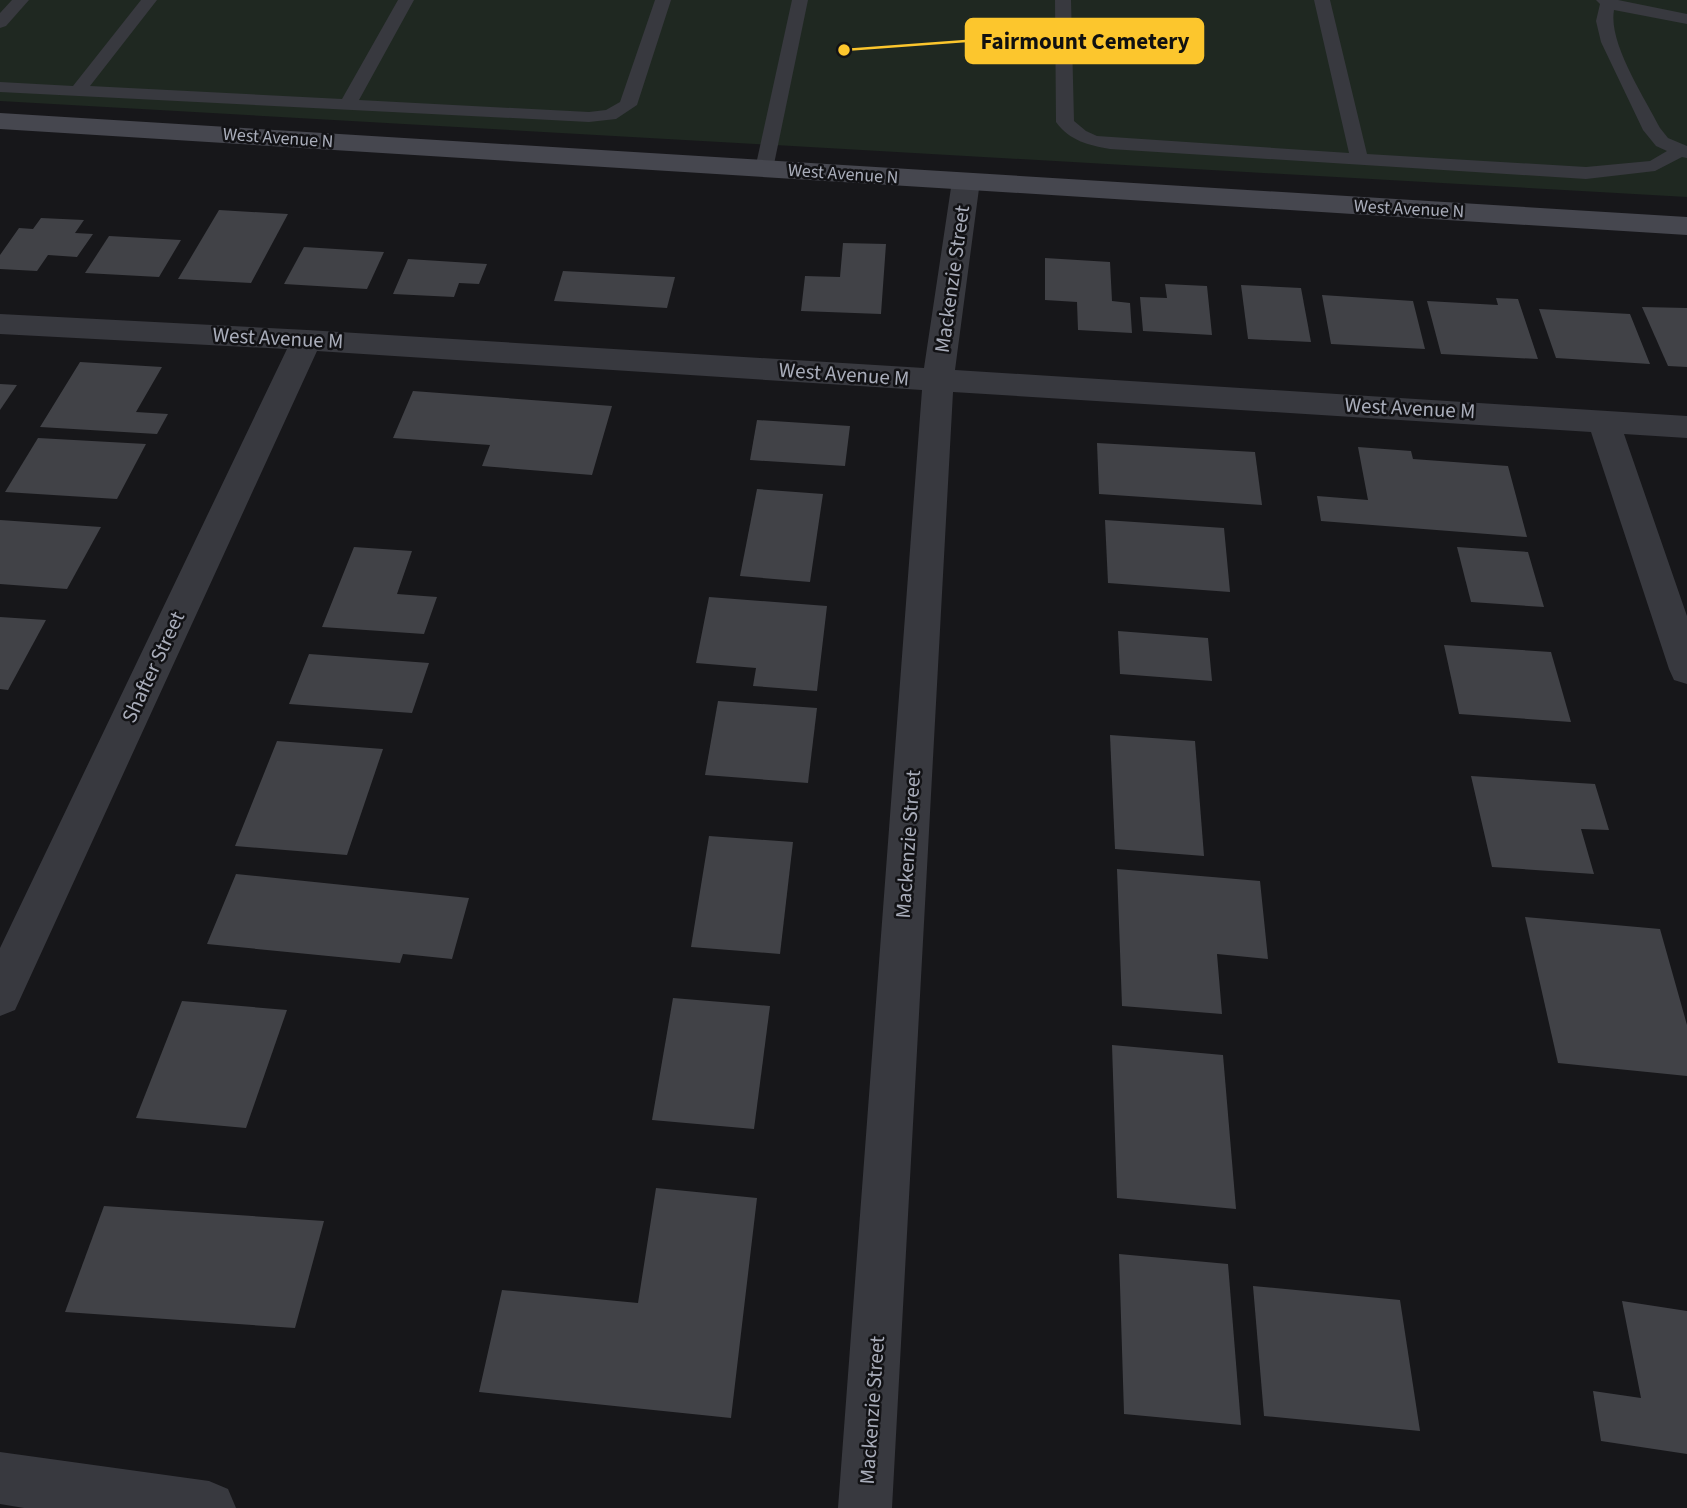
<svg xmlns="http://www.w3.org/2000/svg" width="1687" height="1508" font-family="'Source Sans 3',sans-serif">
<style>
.green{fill:#1f2821}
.building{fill:#414247}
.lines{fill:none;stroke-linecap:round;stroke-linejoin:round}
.service{fill:#38393f;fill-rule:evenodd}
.minor{fill:#38393f;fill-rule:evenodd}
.secondary{fill:#46474f;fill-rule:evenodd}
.labels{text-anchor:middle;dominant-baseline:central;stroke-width:5;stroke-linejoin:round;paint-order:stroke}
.far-street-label{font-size:18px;fill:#a9adba;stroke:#121215}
.street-label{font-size:21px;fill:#a9adba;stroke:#121215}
.leader{fill:none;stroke:#fcc62d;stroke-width:2.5}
.callout-dot{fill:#fcc62d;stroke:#121215;stroke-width:2.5}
.callout{fill:#fcc62d;stroke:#fcc62d;stroke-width:2.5}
.callout-label{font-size:23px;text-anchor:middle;font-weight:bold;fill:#111}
</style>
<rect width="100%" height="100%" fill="#17171a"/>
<!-- green -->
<path class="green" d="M0 0H1687V197L0 101Z"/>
<!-- building -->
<g class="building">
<path d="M219 210 288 214 251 283 178 279Z"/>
<path d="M41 218 84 220 75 233 93 234 77 257 48 255 37 271 0 269V255L19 228 33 229Z"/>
<path d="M109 236 181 240 159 277 85 273Z"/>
<path d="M843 243 886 244 881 314 801 311 805 276 840 277Z"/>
<path d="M304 247 384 252 367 289 284 284Z"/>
<path d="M1045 258 1110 262 1112 301 1130 303 1132 333 1078 330 1077 302 1045 300Z"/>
<path d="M408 259 487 264 479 284 459 283 454 297 393 294Z"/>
<path d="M563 271 675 277 667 308 554 301Z"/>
<path d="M1165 284 1207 286 1212 335 1143 331 1140 297 1167 298Z"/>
<path d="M1241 285 1301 288 1311 342 1248 339Z"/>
<path d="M1322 295 1413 301 1425 349 1331 344Z"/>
<path d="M1496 298 1518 299 1538 359 1441 354 1427 301 1498 305Z"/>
<path d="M1642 307 1687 308V367L1668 366Z"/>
<path d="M1539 309 1630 314 1650 364 1556 358Z"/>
<path d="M80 362 162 367 136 412 168 414 157 434 40 427Z"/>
<path d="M0 384 17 385 0 410Z"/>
<path d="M413 391 612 406 592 475 482 466 490 445 393 438Z"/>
<path d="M757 420 850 426 845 466 750 460Z"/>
<path d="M38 438 146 444 117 499 5 492Z"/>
<path d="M1097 443 1255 452 1262 505 1099 494Z"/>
<path d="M1358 447 1411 451 1413 459 1508 466 1527 537 1321 521 1317 496 1368 500Z"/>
<path d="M757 489 823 494 810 582 740 576Z"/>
<path d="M0 520 101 527 67 589 0 584Z"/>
<path d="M1105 520 1224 528 1230 592 1108 583Z"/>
<path d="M354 547 412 551 397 594 437 597 424 634 322 627Z"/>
<path d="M1457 547 1528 552 1544 607 1471 602Z"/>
<path d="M709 597 827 606 817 691 753 686 756 668 696 663Z"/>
<path d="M0 617 46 620 8 690 0 689Z"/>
<path d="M1118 631 1208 638 1212 681 1120 674Z"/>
<path d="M1444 645 1551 652 1571 722 1459 714Z"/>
<path d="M309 654 429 663 412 713 289 704Z"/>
<path d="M718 701 817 708 808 783 705 775Z"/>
<path d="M1110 735 1195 741 1204 856 1115 849Z"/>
<path d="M277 741 383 749 347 855 235 846Z"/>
<path d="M1471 776 1595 784 1609 830 1581 829 1594 874 1492 867Z"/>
<path d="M709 836 793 842 780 954 691 947Z"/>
<path d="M1117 869 1260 881 1268 959 1217 954 1222 1014 1122 1006Z"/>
<path d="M236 874 469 898 452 959 403 954 400 963 207 944Z"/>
<path d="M1525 917 1660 929 1687 1025V1076L1558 1063Z"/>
<path d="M673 998 770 1006 754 1129 652 1120Z"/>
<path d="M182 1001 287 1010 246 1128 136 1118Z"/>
<path d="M1112 1045 1223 1055 1236 1209 1117 1198Z"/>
<path d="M656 1188 757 1198 731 1418 479 1392 502 1290 638 1303Z"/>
<path d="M104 1206 324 1221 295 1328 65 1312Z"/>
<path d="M1119 1254 1228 1264 1241 1425 1124 1414Z"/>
<path d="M1253 1286 1400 1300 1420 1431 1264 1416Z"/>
<path d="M1622 1301 1687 1311V1454L1601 1441 1593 1391 1641 1398Z"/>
</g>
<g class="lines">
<!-- service -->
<g class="service">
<path d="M12 0H29L6 26 0 28V13Z"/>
<path d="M141 0H157L90 86 342 99 398 0H414L359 100 589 112 606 110 620 102 655 0H671L637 105 616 119 589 122 0 92V82L73 86Z"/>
<path d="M792 0H808L773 169 764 175 755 169Z"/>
<path d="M1055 0H1071L1074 121 1086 131 1097 136 1349 153 1314 0H1330L1367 154 1586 167 1650 161 1667 151 1656 146 1643 130 1601 42 1596 21 1600 4 1596 0H1618L1687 14V24L1614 10C1608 43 1645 98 1660 128L1668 138 1687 146V158L1682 157 1655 171 1586 179 1110 149C1088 145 1070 141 1056 122Z"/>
</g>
<!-- minor -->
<g class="minor">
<path d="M966 173 976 175 980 181 955 370 1687 416V438L1624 434 1687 616V684L1674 680 1669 669 1591 432 953 392 892 1508H838L922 390 317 351 15 1010 0 1016V948L287 349 0 334V314L307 330 924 368 952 181 956 175Z"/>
<path d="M0 1452 209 1481 228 1489 236 1508H24L0 1504Z"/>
</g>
<!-- secondary -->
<path class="secondary" d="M0 113 1687 217V235L0 129Z"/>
</g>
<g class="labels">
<!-- far-street labels -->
<g class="far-street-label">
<text transform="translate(278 138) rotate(4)">West Avenue N</text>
<text transform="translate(843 174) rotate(4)">West Avenue N</text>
<text transform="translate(1409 209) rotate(3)">West Avenue N</text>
</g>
<!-- street labels -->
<g class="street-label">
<text transform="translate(952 279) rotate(-82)">Mackenzie Street</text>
<text transform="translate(278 338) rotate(3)">West Avenue M</text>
<text transform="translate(844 374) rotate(4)">West Avenue M</text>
<text transform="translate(1410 408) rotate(3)">West Avenue M</text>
<text transform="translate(153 667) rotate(-65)">Shafter Street</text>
<text transform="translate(908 844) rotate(-86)">Mackenzie Street</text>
<text transform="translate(872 1410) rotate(-86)">Mackenzie Street</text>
</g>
</g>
<!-- callouts -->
<path class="leader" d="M844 50L966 41"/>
<circle class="callout-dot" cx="844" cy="50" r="7"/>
<rect class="callout" x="966" y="19" width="237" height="44" rx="7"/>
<g class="callout-label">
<text x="1085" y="49">Fairmount Cemetery</text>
</g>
</svg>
